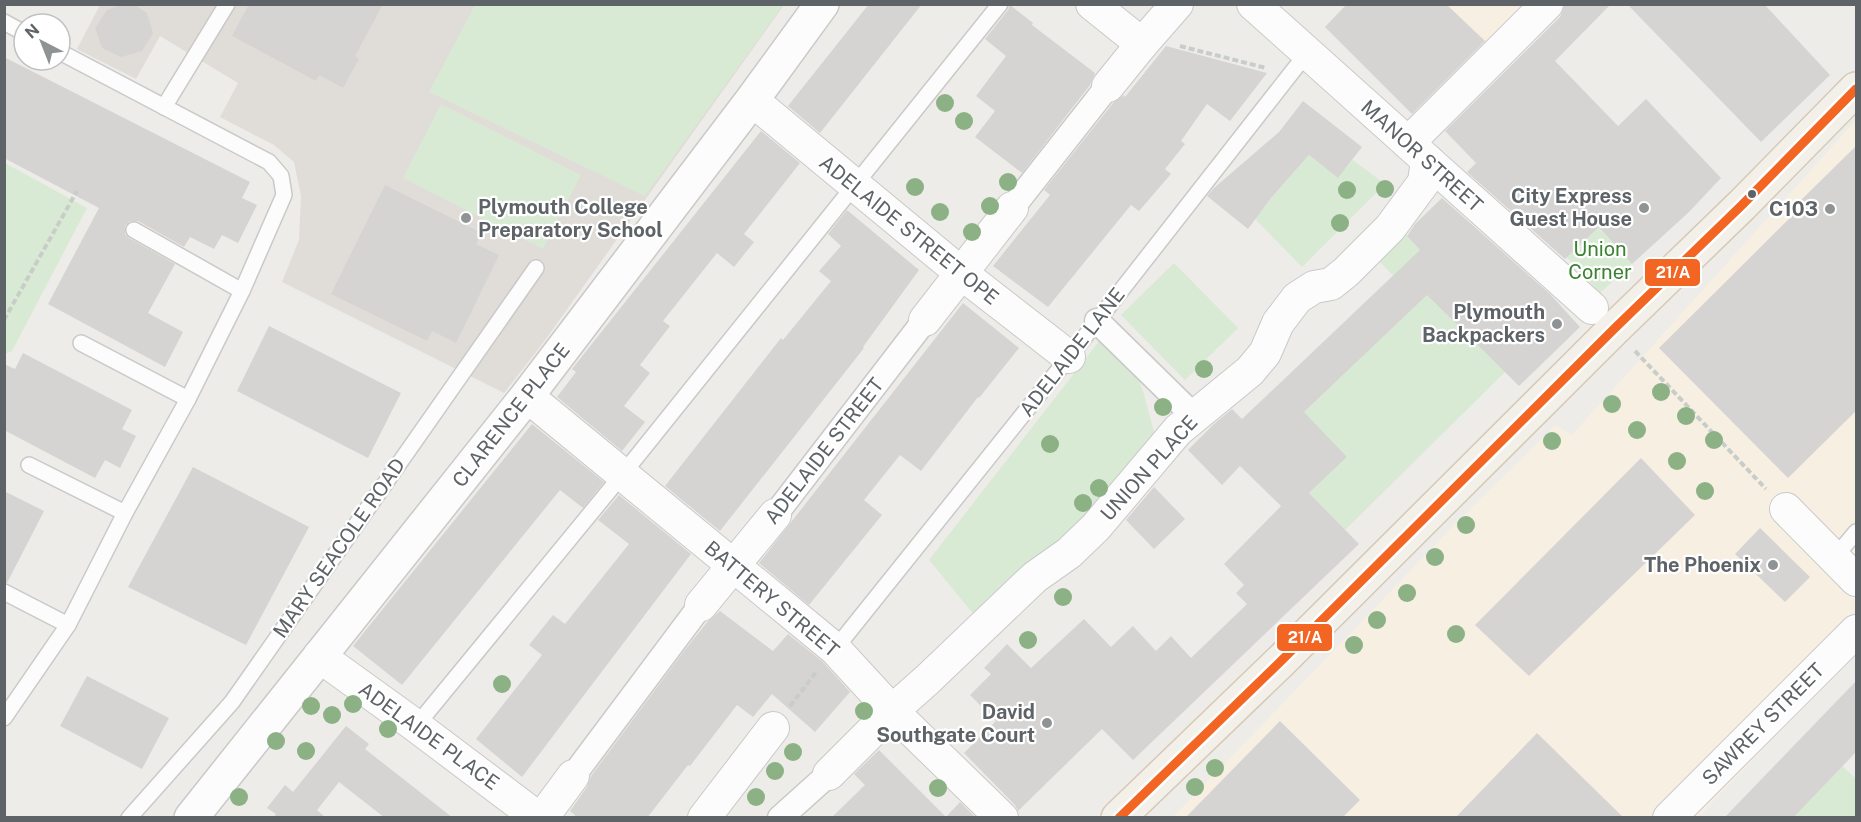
<svg xmlns="http://www.w3.org/2000/svg" width="1861" height="822" font-family="'Public Sans',sans-serif">
<style>
.commercial{fill:#f7efe2}
.education{fill:#e0dcd8}
.green{fill:#d9ead4}
.building{fill:#d6d4d2}
.lines{fill:none;stroke-linecap:round;stroke-linejoin:round}
.service-casing{stroke:#cac9c9;stroke-width:18}
.pedestrian-casing{stroke:#cac9c9;stroke-width:27}
.minor-casing{stroke:#cac9c9;stroke-width:34}
.tertiary-casing{stroke:#cac9c9;stroke-width:36}
.primary-casing{stroke:#d6c9b6;stroke-width:36}
.path{stroke:#c8cdca;stroke-width:4;stroke-dasharray:6 3;stroke-linecap:butt}
.service{stroke:#fcfcfc;stroke-width:15}
.pedestrian{stroke:#fcfcfc;stroke-width:24}
.minor{stroke:#fcfcfc;stroke-width:32}
.tertiary{stroke:#fcfcfc;stroke-width:33}
.primary{stroke:#f3f0e9;stroke-width:33}
.bus-1-casing{stroke:#fff;stroke-width:14}
.bus-1{stroke:#f26522;stroke-width:9}
.tree{fill:#8bb184}
.bus-dot{fill:#5e6367;stroke:#fff;stroke-width:2}
.poi-dot{fill:#909394;stroke:#fff;stroke-width:2}
.labels{text-anchor:middle;dominant-baseline:central;stroke-width:4.5;stroke-linejoin:round;paint-order:stroke}
.street-label{font-size:20px;fill:#5e6367;stroke:#fff}
.poi-label{font-size:20px;font-weight:bold;fill:#5e6367;stroke:#fff;text-anchor:end}
.park-label{font-size:20px;fill:#3a8132;stroke:#fff}
.line-badge{stroke:#fff;stroke-width:2}
.badge-label{font-size:16px;text-anchor:middle;font-weight:bold;fill:#fff}
</style>
<rect width="100%" height="100%" fill="#eeece8"/>
<!-- commercial -->
<g class="commercial">
<path d="M1446 5H1524L1491 47Z"/>
<path d="M1856 120V652L1698 817 1172 818 1370 613 1453 526 1556 425 1572 435Z"/>
</g>
<!-- education -->
<path class="education" d="M100 5H784L543 343 504 393 282 282 299 240 301 196 294 162 274 145 220 117 238 83 160 36 136 79 77 49Z"/>
<!-- green -->
<g class="green">
<path d="M475 5V4L783 5 645 196 429 92Z"/>
<path d="M441 104 581 175 543 249 403 178Z"/>
<path d="M1309 155 1338 177 1353 160 1385 184 1302 267 1255 219 1271 198Z"/>
<path d="M5 163 87 208 12 351 5 354Z"/>
<path d="M1599 227 1632 264 1600 293 1567 257Z"/>
<path d="M1405 234 1436 265 1446 314 1505 372 1345 530 1309 493 1347 457 1281 434 1419 302 1380 262Z"/>
<path d="M1174 263 1238 328 1185 380 1121 315Z"/>
<path d="M1100 340 1135 368 1143 391 1157 443 1105 507 979 621 929 560Z"/>
<path d="M1842 766 1856 779V817L1793 818Z"/>
</g>
<!-- building -->
<g class="building">
<path d="M123 4H133L147 13 153 33 142 51 121 57 102 48 95 28 107 10Z"/>
<path d="M249 4H383L355 56 359 59 343 88 319 75 316 81 232 36Z"/>
<path d="M869 4H922L820 133 788 106Z"/>
<path d="M1347 4H1446L1485 41 1412 114 1325 27Z"/>
<path d="M1565 4H1611L1555 61 1618 126 1646 99 1721 178 1688 213 1632 264 1599 227 1565 259 1467 172 1476 163 1445 131 1560 17Z"/>
<path d="M1627 4H1764L1830 75 1761 142Z"/>
<path d="M1010 5 1033 23 1032 25 1095 73 1090 85 1022 173 975 137 995 111 976 96 1006 56 985 39 1008 10Z"/>
<path d="M1166 46 1267 73 1230 121 1207 104 1181 141 1185 144 1165 169 1171 174 1139 211 1131 205 1048 307 993 266 1050 195 1044 190 1113 103 1124 95 1125 97Z"/>
<path d="M4 57 250 182 242 198 257 205 238 243 222 235 214 249 190 237 184 247 138 221H130L125 226V234L129 238 175 264 148 313 183 332 165 367 48 304 99 208 4 158Z"/>
<path d="M1303 101 1362 147 1338 178 1309 155 1271 198 1248 229 1207 196 1214 188 1279 132Z"/>
<path d="M761 131 800 163 744 234 754 242 734 267 717 253 663 321 670 326 640 365 650 373 624 406 645 422 622 451 557 397 576 372 572 369Z"/>
<path d="M1857 145V410L1788 478 1659 348 1801 207 1798 203Z"/>
<path d="M385 185 482 233 476 244 499 255 456 343 432 331 427 341 331 294Z"/>
<path d="M1442 198 1550 294 1580 327 1519 386 1427 295 1304 412 1347 457 1309 493 1359 544 1133 760 1102 729 1018 811 1015 805 964 753 996 721 970 695 991 674 984 668 1007 644 1031 668 1084 619 1111 647 1133 626 1156 651 1171 636 1191 658 1247 604 1236 593 1244 585 1224 564 1281 506 1240 466 1222 485 1188 450 1214 424 1232 409 1242 419 1420 250 1407 236 1415 224Z"/>
<path d="M847 210 919 270 863 347 864 348 720 531 665 486 781 338 783 340 831 281 819 271 841 246 828 234Z"/>
<path d="M963 303 1019 348 979 398 978 397 921 471 900 455 864 500 882 515 809 605 759 563Z"/>
<path d="M269 326 401 393 368 458 237 391Z"/>
<path d="M23 353 132 410 122 429 136 436 120 468 105 460 95 478 4 430V364L15 369Z"/>
<path d="M532 424 604 482 583 508 560 490 402 685 353 646Z"/>
<path d="M1641 458 1695 515 1529 676 1475 625Z"/>
<path d="M193 467 309 527 246 645 128 587Z"/>
<path d="M1154 487 1185 519 1154 549 1126 520Z"/>
<path d="M4 491 44 511 7 583 4 582Z"/>
<path d="M619 495 691 554 522 777 476 739 542 655 529 645 553 615 565 624 629 544 598 520Z"/>
<path d="M1760 528 1810 577 1785 602 1735 554Z"/>
<path d="M720 611 773 651 788 634 823 662 850 692 815 732 772 694 753 717 737 705 690 766 688 765 647 818H578L570 811 587 787 591 776 684 651 708 621Z"/>
<path d="M87 676 169 718 142 769 60 726Z"/>
<path d="M1857 680V751L1793 818H1724Z"/>
<path d="M1280 721 1360 800 1342 818H1185Z"/>
<path d="M346 726 369 744 365 749 453 818H385L339 782 317 810 326 818H273L276 814 267 808 285 785 293 792Z"/>
<path d="M1537 733 1624 818H1455Z"/>
<path d="M879 750 946 817 960 802 976 818H831L865 785 854 774Z"/>
</g>
<g class="lines">
<!-- service casing -->
<g class="service-casing">
<g id="service">
<path d="M4 22 24 33"/>
<path d="M164 107 227 4"/>
<path d="M134 230 242 291"/>
<path d="M81 343 188 399"/>
<path d="M29 465 125 513"/>
<path d="M1834 558 1856 532"/>
<path d="M4 592 68 625"/>
<path d="M835 649 1069 357 1307 53"/>
<path d="M4 718 68 625 125 513 188 399 242 291 284 195 281 176 269 162 60 52"/>
<path d="M416 726 622 475 1000 4"/>
<path d="M129 818 232 702 536 268"/>
</g>
</g>
<!-- pedestrian casing -->
<g class="pedestrian-casing">
<g id="pedestrian">
<path d="M1012 208 1108 86"/>
<path d="M1097 321 1194 416"/>
<path d="M775 515 925 320"/>
<path d="M573 776 701 605"/>
<path d="M780 818 829 774"/>
</g>
</g>
<!-- minor casing -->
<g class="minor-casing">
<g id="minor">
<path d="M1092 4 1142 44"/>
<path d="M1253 4 1592 308"/>
<path d="M1108 86 1142 44 1177 4"/>
<path d="M752 100 961 273 1069 357"/>
<path d="M1408 143 1547 4"/>
<path d="M925 320 1012 208"/>
<path d="M527 396 835 649 892 711 1002 818"/>
<path d="M1786 509 1856 580"/>
<path d="M701 605 775 515"/>
<path d="M319 656 416 726 538 818"/>
<path d="M829 774 892 711 927 680 1035 577 1069 553 1096 527 1178 430 1250 371 1265 353 1278 323 1297 298 1314 287 1331 284 1346 272 1390 228 1424 182 1427 160"/>
<path d="M542 818 573 776"/>
<path d="M704 818 773 728"/>
<path d="M1669 818 1856 631"/>
</g>
</g>
<!-- tertiary casing -->
<g class="tertiary-casing">
<path id="tertiary" d="M191 818 527 396 752 100 822 4"/>
</g>
<!-- primary casing -->
<g class="primary-casing">
<path id="primary" d="M1118 818 1281 661 1614 329 1742 205 1856 89"/>
</g>
<!-- path -->
<g class="path">
<path d="M1180 46 1266 68"/>
<path d="M4 320 77 191"/>
<path d="M1635 351 1766 489"/>
<path d="M790 706 817 671"/>
</g>
<!-- service -->
<use href="#service" class="service"/>
<!-- pedestrian -->
<use href="#pedestrian" class="pedestrian"/>
<!-- minor -->
<use href="#minor" class="minor"/>
<!-- tertiary -->
<use href="#tertiary" class="tertiary"/>
<!-- primary -->
<use href="#primary" class="primary"/>
<!-- bus-1 casing -->
<g class="bus-1-casing">
<path id="bus-1" d="M1119 818 1281 661 1614 329 1742 205 1856 89"/>
</g>
<!-- bus-1 -->
<use href="#bus-1" class="bus-1"/>
</g>
<!-- trees -->
<g class="tree">
<circle cx="945" cy="103" r="9"/>
<circle cx="964" cy="121" r="9"/>
<circle cx="1008" cy="182" r="9"/>
<circle cx="915" cy="187" r="9"/>
<circle cx="1385" cy="189" r="9"/>
<circle cx="1347" cy="190" r="9"/>
<circle cx="990" cy="206" r="9"/>
<circle cx="940" cy="212" r="9"/>
<circle cx="1340" cy="223" r="9"/>
<circle cx="972" cy="232" r="9"/>
<circle cx="1204" cy="369" r="9"/>
<circle cx="1661" cy="392" r="9"/>
<circle cx="1612" cy="404" r="9"/>
<circle cx="1163" cy="407" r="9"/>
<circle cx="1686" cy="416" r="9"/>
<circle cx="1637" cy="430" r="9"/>
<circle cx="1714" cy="440" r="9"/>
<circle cx="1552" cy="441" r="9"/>
<circle cx="1050" cy="444" r="9"/>
<circle cx="1677" cy="461" r="9"/>
<circle cx="1099" cy="488" r="9"/>
<circle cx="1705" cy="491" r="9"/>
<circle cx="1083" cy="503" r="9"/>
<circle cx="1466" cy="525" r="9"/>
<circle cx="1435" cy="557" r="9"/>
<circle cx="1407" cy="593" r="9"/>
<circle cx="1063" cy="597" r="9"/>
<circle cx="1377" cy="620" r="9"/>
<circle cx="1456" cy="634" r="9"/>
<circle cx="1028" cy="640" r="9"/>
<circle cx="1354" cy="645" r="9"/>
<circle cx="502" cy="684" r="9"/>
<circle cx="353" cy="704" r="9"/>
<circle cx="311" cy="706" r="9"/>
<circle cx="864" cy="711" r="9"/>
<circle cx="332" cy="715" r="9"/>
<circle cx="388" cy="729" r="9"/>
<circle cx="276" cy="741" r="9"/>
<circle cx="306" cy="751" r="9"/>
<circle cx="793" cy="752" r="9"/>
<circle cx="1215" cy="768" r="9"/>
<circle cx="775" cy="771" r="9"/>
<circle cx="1195" cy="787" r="9"/>
<circle cx="938" cy="788" r="9"/>
<circle cx="239" cy="797" r="9"/>
<circle cx="756" cy="797" r="9"/>
</g>
<!-- markers -->
<circle class="bus-dot" cx="1752" cy="194" r="5"/>
<g class="poi-dot">
<circle cx="1644" cy="208" r="6"/>
<circle cx="1830" cy="209" r="6"/>
<circle cx="466" cy="218" r="6"/>
<circle cx="1557" cy="324" r="6"/>
<circle cx="1773" cy="565" r="6"/>
<circle cx="1047" cy="723" r="6"/>
</g>
<g class="labels">
<!-- street labels -->
<g class="street-label">
<text transform="translate(1422 156) rotate(42)">MANOR STREET</text>
<text transform="translate(909 230) rotate(39)">ADELAIDE STREET OPE</text>
<text transform="translate(1072 352) rotate(-52)">ADELAIDE LANE</text>
<text transform="translate(511 415) rotate(-52)">CLARENCE PLACE</text>
<text transform="translate(824 451) rotate(-52)">ADELAIDE STREET</text>
<text transform="translate(1149 468) rotate(-48)">UNION PLACE</text>
<text transform="translate(339 548) rotate(-55)">MARY SEACOLE ROAD</text>
<text transform="translate(772 599) rotate(40)">BATTERY STREET</text>
<text transform="translate(1763 724) rotate(-45)">SAWREY STREET</text>
<text transform="translate(429 736) rotate(36)">ADELAIDE PLACE</text>
</g>
<!-- poi labels -->
<g class="poi-label">
<text x="1632" y="196">City Express<tspan x="1632" dy="23">Guest House</tspan></text>
<text x="478" y="207" text-anchor="start">Plymouth College<tspan x="478" dy="23">Preparatory School</tspan></text>
<text x="1818" y="209">C103</text>
<text x="1545" y="312">Plymouth<tspan x="1545" dy="23">Backpackers</tspan></text>
<text x="1761" y="565">The Phoenix</text>
<text x="1035" y="712">David<tspan x="1035" dy="23">Southgate Court</tspan></text>
</g>
<!-- park labels -->
<g class="park-label">
<text x="1600" y="249">Union<tspan x="1600" dy="23">Corner</tspan></text>
</g>
</g>
<g class="line-badge">
<rect x="1644" y="258" width="57" height="29" rx="6" fill="#f26522"/>
<rect x="1276" y="623" width="57" height="29" rx="6" fill="#f26522"/>
</g>
<g class="badge-label">
<text x="1673" y="278">21/A</text>
<text x="1305" y="643">21/A</text>
</g>
<!-- border -->
<rect width="1861" height="822" fill="none" stroke="#5e6367" stroke-width="12"/>
<!-- north arrow -->
<g transform="translate(42 42) rotate(318)"><circle r="28" fill="#ffffff" stroke="#bfc1c2" stroke-width="1.5"/>
<path d="M0-4.5L10 22L0 15L-10 22Z" fill="#909394"/>
<text y="-9" font-size="16" font-weight="bold" text-anchor="middle" fill="#5e6367">N</text>
</g>
</svg>
